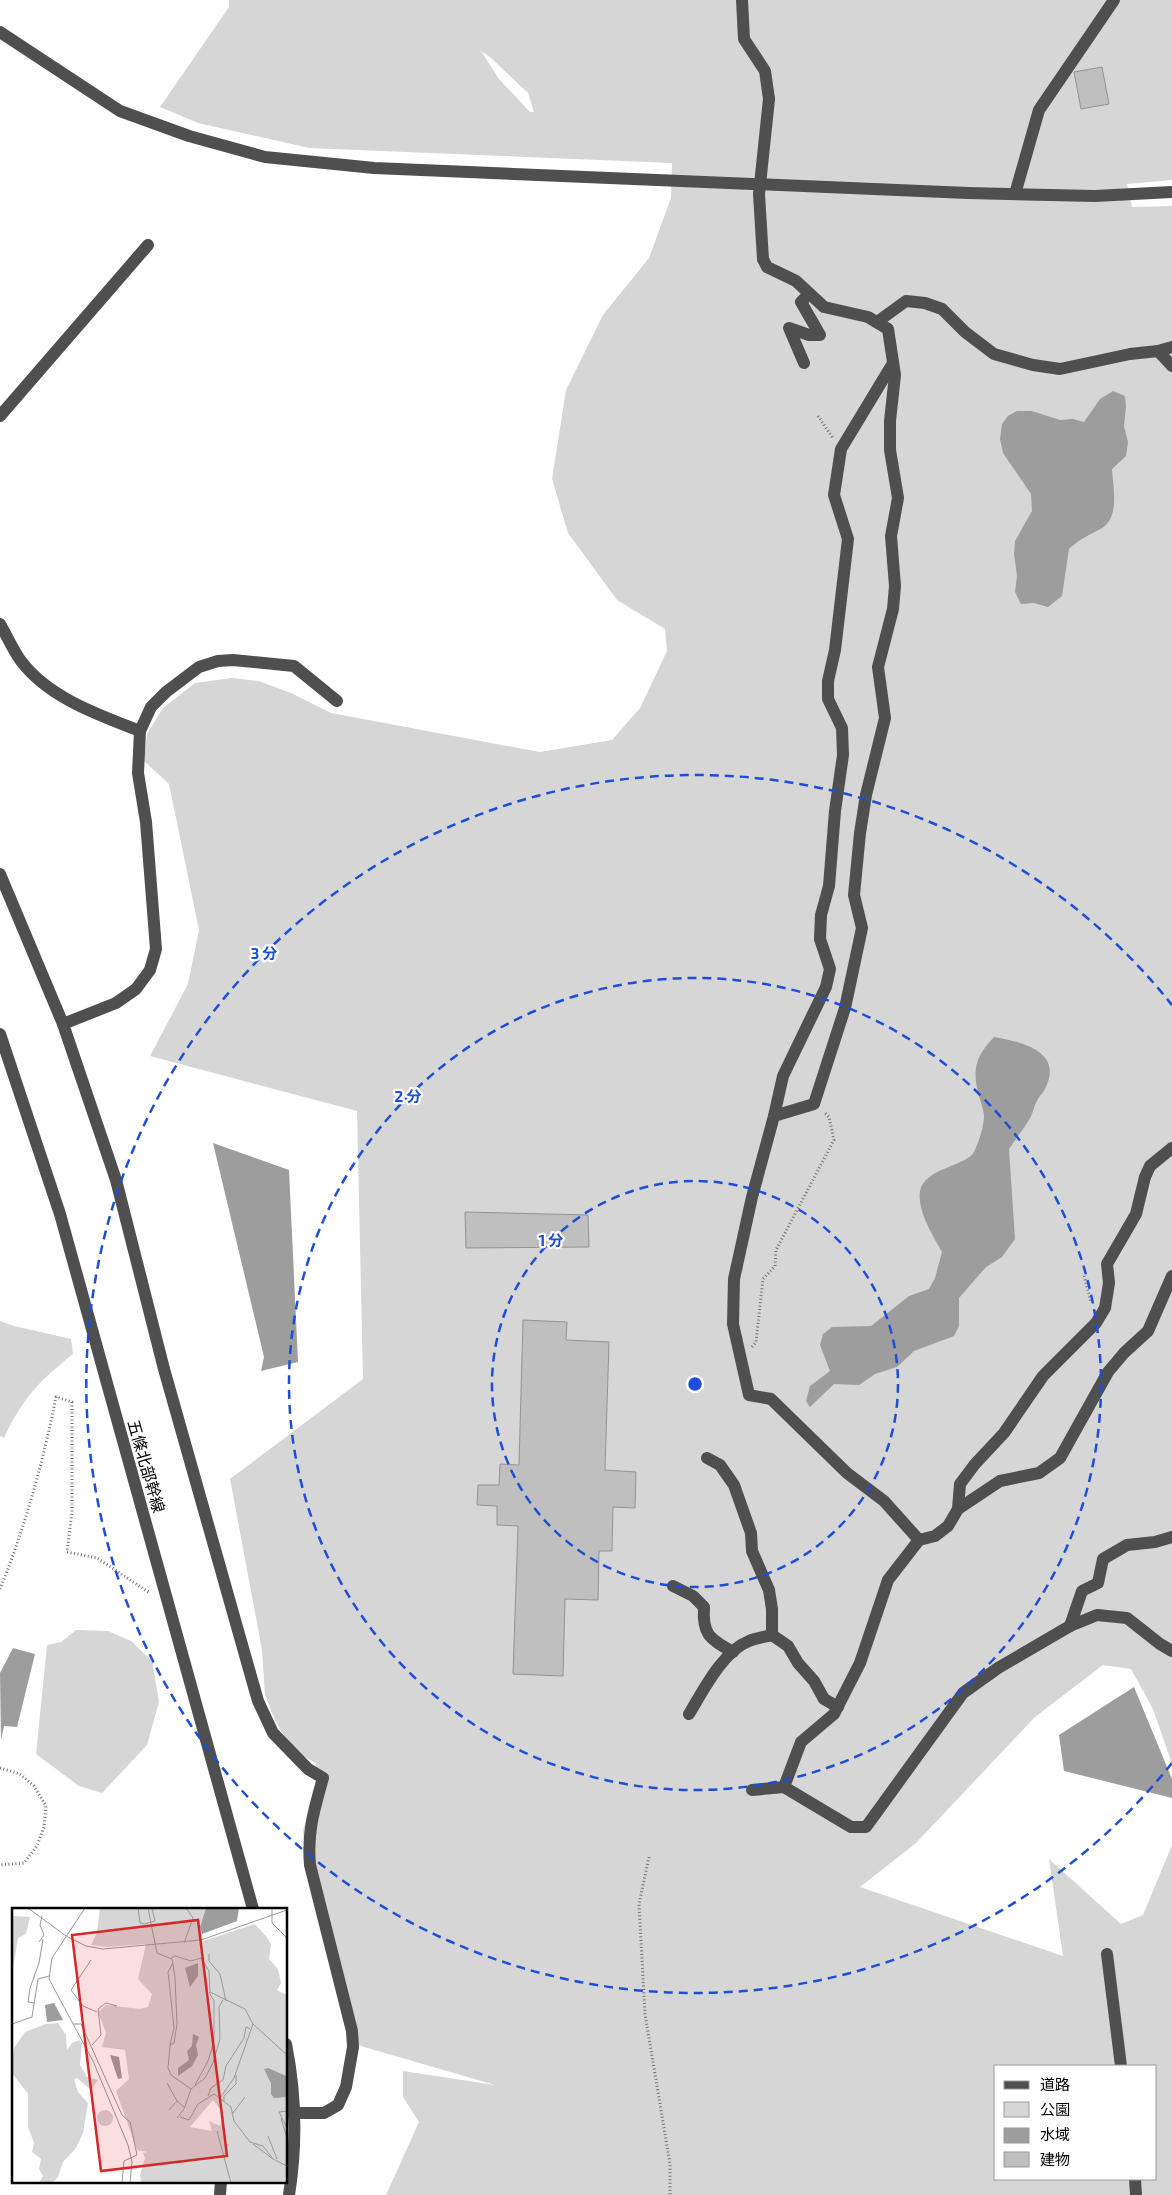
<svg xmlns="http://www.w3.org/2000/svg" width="1172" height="2195" font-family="'Exo 2','Noto Sans JP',sans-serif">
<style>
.green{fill:#d6d6d6;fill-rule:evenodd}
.water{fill:#9d9d9d}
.building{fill:#bfbfbf;stroke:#939393}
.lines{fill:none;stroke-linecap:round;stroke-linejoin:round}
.path{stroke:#717171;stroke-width:3;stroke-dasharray:1 2.5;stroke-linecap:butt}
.minor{stroke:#4f4f4f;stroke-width:12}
.minor-bridge{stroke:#4f4f4f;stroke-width:12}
.ring{fill:none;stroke:#1d4ed8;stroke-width:2.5;stroke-dasharray:9 6}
.labels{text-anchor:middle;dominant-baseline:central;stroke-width:4.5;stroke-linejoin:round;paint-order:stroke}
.street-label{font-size:16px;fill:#000;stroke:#fff}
.inset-road{fill:none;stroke:#999;stroke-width:1}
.view{fill:#d62828;fill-opacity:0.15;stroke:#d62828;stroke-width:2.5}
.inset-edge{fill:none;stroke:#000;stroke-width:2.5}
.centre{fill:#1d4ed8;stroke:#fff;stroke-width:2.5}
.ring-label{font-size:15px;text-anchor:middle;font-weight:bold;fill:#1d4ed8;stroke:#fff;stroke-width:4.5;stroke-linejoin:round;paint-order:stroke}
</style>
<rect width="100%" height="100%" fill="#fff"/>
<!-- green -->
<g class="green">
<path d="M229 0H1172V180L1127 184 1132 207 1172 206V1764L1153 1709 1131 1669 1103 1665 1035 1717 916 1843 860 1887 1063 1956 1049 1859 1121 1924 1143 1915 1172 1845V2195H386L419 2122 403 2097V2071L495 2085 354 2044 307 1869 303 1830 316 1792V1763L292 1750 275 1720 265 1695 262 1650 230 1479 363 1379 357 1111 150 1056 188 984 199 930 169 784 144 761 147 734 163 708 195 683 232 678 259 681 291 693 331 713 540 752 612 740 640 708 667 651 665 629 617 600 568 533 552 479 566 390 603 315 649 258 671 198 672 163 309 148 198 123 160 107 229 7ZM481 51 490 57 528 93 534 112H530L499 79ZM996 2066H1156V2179H996Z"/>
<path d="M0 1321 14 1326 71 1339 73 1354C38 1382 23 1398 4 1438L0 1436Z"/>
<path d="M76 1630 108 1631 131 1641 152 1661 159 1702 147 1745 102 1793 79 1786 36 1754 47 1645 61 1642Z"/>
</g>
<!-- water -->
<g class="water">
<path d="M1113 391 1125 396 1126 406 1124 426 1128 442 1126 456 1112 469C1113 487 1120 517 1102 528 1090 535 1079 539 1069 549L1062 596 1048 607 1034 603 1021 604 1015 592 1017 576 1014 554 1015 541 1032 511 1031 494 1003 453 1000 439 1002 424 1008 416 1017 411H1032L1060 420 1073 419 1084 422 1100 399Z"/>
<path d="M994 1037C1022 1042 1064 1051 1045 1089 1043 1093 1040 1095 1038 1099 1034 1105 1033 1114 1029 1120 1023 1130 1015 1140 1009 1149L1015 1239 1002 1257 986 1267 959 1298V1326L954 1336 914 1351 897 1367 875 1374 859 1385 834 1384 810 1407 806 1401 810 1386 830 1371 820 1345 823 1334 832 1327 871 1326 909 1296 929 1289 935 1278 942 1252C933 1236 917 1211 920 1191 924 1168 967 1166 974 1152 979 1141 984 1127 984 1115 983 1109 981 1102 979 1096 972 1070 975 1057 994 1037Z"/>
<path d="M213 1143 289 1170 298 1362 261 1371 264 1357Z"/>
<path d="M13 1648 35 1654 17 1727 4 1726 1 1740 0 1673Z"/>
<path d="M1134 1687 1172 1779V1798L1064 1771 1059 1735Z"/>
</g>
<!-- building -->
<g class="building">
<path d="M1102 67 1109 104 1081 109 1074 72Z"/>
<path d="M465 1212 588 1215 589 1247 466 1248Z"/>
<path d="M523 1320 567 1322 566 1340 609 1342 605 1470 636 1472 635 1508 613 1507 612 1551H599L598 1600 565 1599 563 1676 513 1674 518 1526 497 1525V1506L477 1505 478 1485H499L500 1464 519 1465Z"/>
</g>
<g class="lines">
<!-- path -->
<g class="path">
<path d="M818 416 833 438"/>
<path d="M1084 1276 1091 1302"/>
<path d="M752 1347 756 1342 763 1279 775 1266 776 1250 834 1140 829 1117 824 1112"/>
<path d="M0 1589C24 1531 44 1459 56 1397L72 1402V1512L67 1552 97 1558 150 1593"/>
<path d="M0 1768 20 1774 34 1786 46 1806 44 1827 37 1846 24 1863 0 1865"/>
<path d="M649 1857 639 1904 645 2014 670 2164V2195"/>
</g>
<!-- minor -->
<g class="minor">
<path d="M742 0 744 39 765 71 769 99"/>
<path d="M0 32 120 111 189 136 265 157 374 168 968 193 1095 196 1172 192"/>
<path d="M1015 194 1039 110 1114 0"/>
<path d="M877 322 906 301 925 303 942 309 965 332 994 354 1033 365 1060 369 1130 354 1158 351 1172 366"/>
<path d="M1158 351 1172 347"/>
<path d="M804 363 789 328 809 335H820L801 302 809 294"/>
<path d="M0 416 148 245"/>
<path d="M0 624C7 636 13 650 21 661 49 698 99 715 140 731"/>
<path d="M0 874 63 1024 116 1180 164 1369 258 1701 273 1733 308 1769 323 1778C314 1810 307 1832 310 1865L352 2031 353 2047 346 2087 338 2105 324 2113H286"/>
<path d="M63 1024 116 1003 136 989 150 970 156 949 146 822 138 773 140 731 151 707 166 692 199 667 218 661 233 660 294 666 337 701"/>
<path d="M0 1034 60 1214 253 1909"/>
<path d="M774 1116 783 1076 826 987 830 969 820 939 821 915 829 886 835 811 843 755 842 728 828 699V681L835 650 848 539 834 495 841 449 893 363"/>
<path d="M707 1458 720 1465 734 1485 751 1533 752 1551 769 1590 772 1609V1635"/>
<path d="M958 1509 960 1484 975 1464 1004 1433 1043 1376 1096 1323 1105 1308 1109 1283 1107 1264 1136 1214 1145 1177 1150 1166 1172 1148"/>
<path d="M919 1540 935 1536 948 1526 958 1509 1000 1481 1039 1473 1060 1458 1108 1372 1124 1353 1148 1331 1172 1276"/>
<path d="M673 1586 693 1596 704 1607C702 1635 710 1639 733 1652"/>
<path d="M1070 1626 1082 1591 1098 1583 1103 1559 1127 1545 1155 1542 1172 1537"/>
<path d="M689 1714C703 1691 723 1651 749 1641 756 1638 765 1637 772 1635L788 1646 798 1663 814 1681 824 1699 838 1707"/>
<path d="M784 1787 851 1827H866L963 1693 998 1668 1070 1626 1097 1615 1127 1618 1160 1644 1172 1651"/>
<path d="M752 1790 784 1787 801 1742 834 1714 860 1663 888 1580 919 1540 884 1501 847 1473 771 1399 749 1395 733 1324 734 1279 752 1197 774 1116 814 1104 845 1008 862 928 854 895 860 833 866 795 885 718 878 667 893 609 895 586 891 536 898 498 890 450V421L895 375 888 329 868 317 824 307 796 281 767 267 763 259"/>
<path d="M1107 1954 1121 2066"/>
<path d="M286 2044C296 2094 297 2145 289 2195"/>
<path d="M1135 2179 1136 2195"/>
<path d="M220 2195 221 2181"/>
</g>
<!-- minor-bridge -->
<path class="minor-bridge" d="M763 259 759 194 769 99"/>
</g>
<!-- distance rings -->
<g class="ring">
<circle cx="695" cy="1384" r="203"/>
<circle cx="695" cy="1384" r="406"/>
<path d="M1172 1763A609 609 0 1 1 1172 1005"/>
</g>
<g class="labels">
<!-- street labels -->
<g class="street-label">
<text transform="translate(147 1466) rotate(74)">五條北部幹線</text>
</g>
</g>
<!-- overview -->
<g transform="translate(12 1908)">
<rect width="275" height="275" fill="#fff"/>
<path d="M88 0H194L188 19 191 31 185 35 243 16 254 28 259 36 257 51 266 61 269 75 265 82 275 87V275H129L128 267 133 250 131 245 136 244 125 242 104 183 117 171 113 142 90 139 94 125 86 104 94 97 128 101 136 99 140 86 126 71 134 36 95 39 79 37 85 25ZM201 192 212 206 208 218 197 213 200 223 178 219ZM0 8 18 9 14 26 6 30 0 66ZM46 115 54 127 55 142 60 135 67 132 70 135 68 157 75 169 86 172 79 182 65 170 62 171 66 184 76 195 71 225 64 240 51 254 46 269 40 275H27L31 268 27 261 29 251 20 244 22 235 16 219V186L0 165V156L2 140 13 124 34 116ZM85 210a8 8 0 1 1 16 0a8 8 0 1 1-16 0Z" fill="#d6d6d6" fill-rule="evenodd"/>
<path d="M194 0H227L225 13 190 26 188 19ZM186 55V68L178 79 173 60ZM42 95 51 112 35 114 33 97ZM181 126 187 129 184 137 186 147 180 158 166 168V160L177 152 175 143 180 138ZM98 147 107 149 110 170 106 171ZM256 160 274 168V189L262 190 259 186V175L252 161Z" fill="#9d9d9d"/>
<path class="inset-road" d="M16 0 54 28 74 38 91 41 189 32 275 2M73 0 40 50 37 71 81 153 116 237 120 254 118 275M126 0 128 15 132 16 143 13 140 0M136 0 145 45 160 51 163 69 165 116 162 135 158 137 156 160 159 167 179 181 172 201 165 210M260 0V15L275 30M27 34 32 27 28 17 30 8M172 35 181 10 174 0M197 46V53L208 66 214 93M159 50 163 48 179 53 189 50 197 63 198 84 233 101 241 116 275 147M79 52 59 82 71 98 85 104M23 95 16 94 18 80 27 55 31 31M0 116 20 109 26 71 37 68M61 116H69L110 207 118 214 125 247 112 253 110 275M80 137 89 127 86 101 94 95 105 98M158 137 162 120 156 64 161 55M155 175 165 193M183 177 196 153 202 134V93L197 84M179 181 193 170 201 155 208 131 207 99 211 92M196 188 199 180 211 172 214 158 232 130 234 119 238 121M208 190 222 170 241 116M212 193V188L224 176V167M157 202 165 193 173 200M275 203 267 204 275 220M221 205 233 189M168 209 177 212 186 196 202 186 219 199 222 213 238 234 251 238 261 251 275 258M269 210 275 230M205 223 219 275M256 228 265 251M241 236 261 251"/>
<path class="view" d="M186 12 215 248 89 263 60 27Z"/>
<rect width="275" height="275" class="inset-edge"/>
</g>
<circle cx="695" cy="1384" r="8" class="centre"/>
<g class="ring-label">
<text x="264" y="959">3 分</text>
<text x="408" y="1102">2 分</text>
<text x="551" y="1246">1 分</text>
</g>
<!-- legend -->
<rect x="994" y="2065" width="162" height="115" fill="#ffffff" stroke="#999999"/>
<rect x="1004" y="2081" width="25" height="8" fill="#4f4f4f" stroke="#999999"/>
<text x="1040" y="2090" font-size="15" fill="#000000">道路</text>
<rect x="1004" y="2102" width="25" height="15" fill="#d6d6d6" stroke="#999999"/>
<text x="1040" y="2115" font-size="15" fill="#000000">公園</text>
<rect x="1004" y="2128" width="25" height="15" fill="#9d9d9d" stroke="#999999"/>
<text x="1040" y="2140" font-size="15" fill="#000000">水域</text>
<rect x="1004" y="2152" width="25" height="15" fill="#bfbfbf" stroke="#999999"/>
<text x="1040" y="2165" font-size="15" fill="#000000">建物</text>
</svg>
